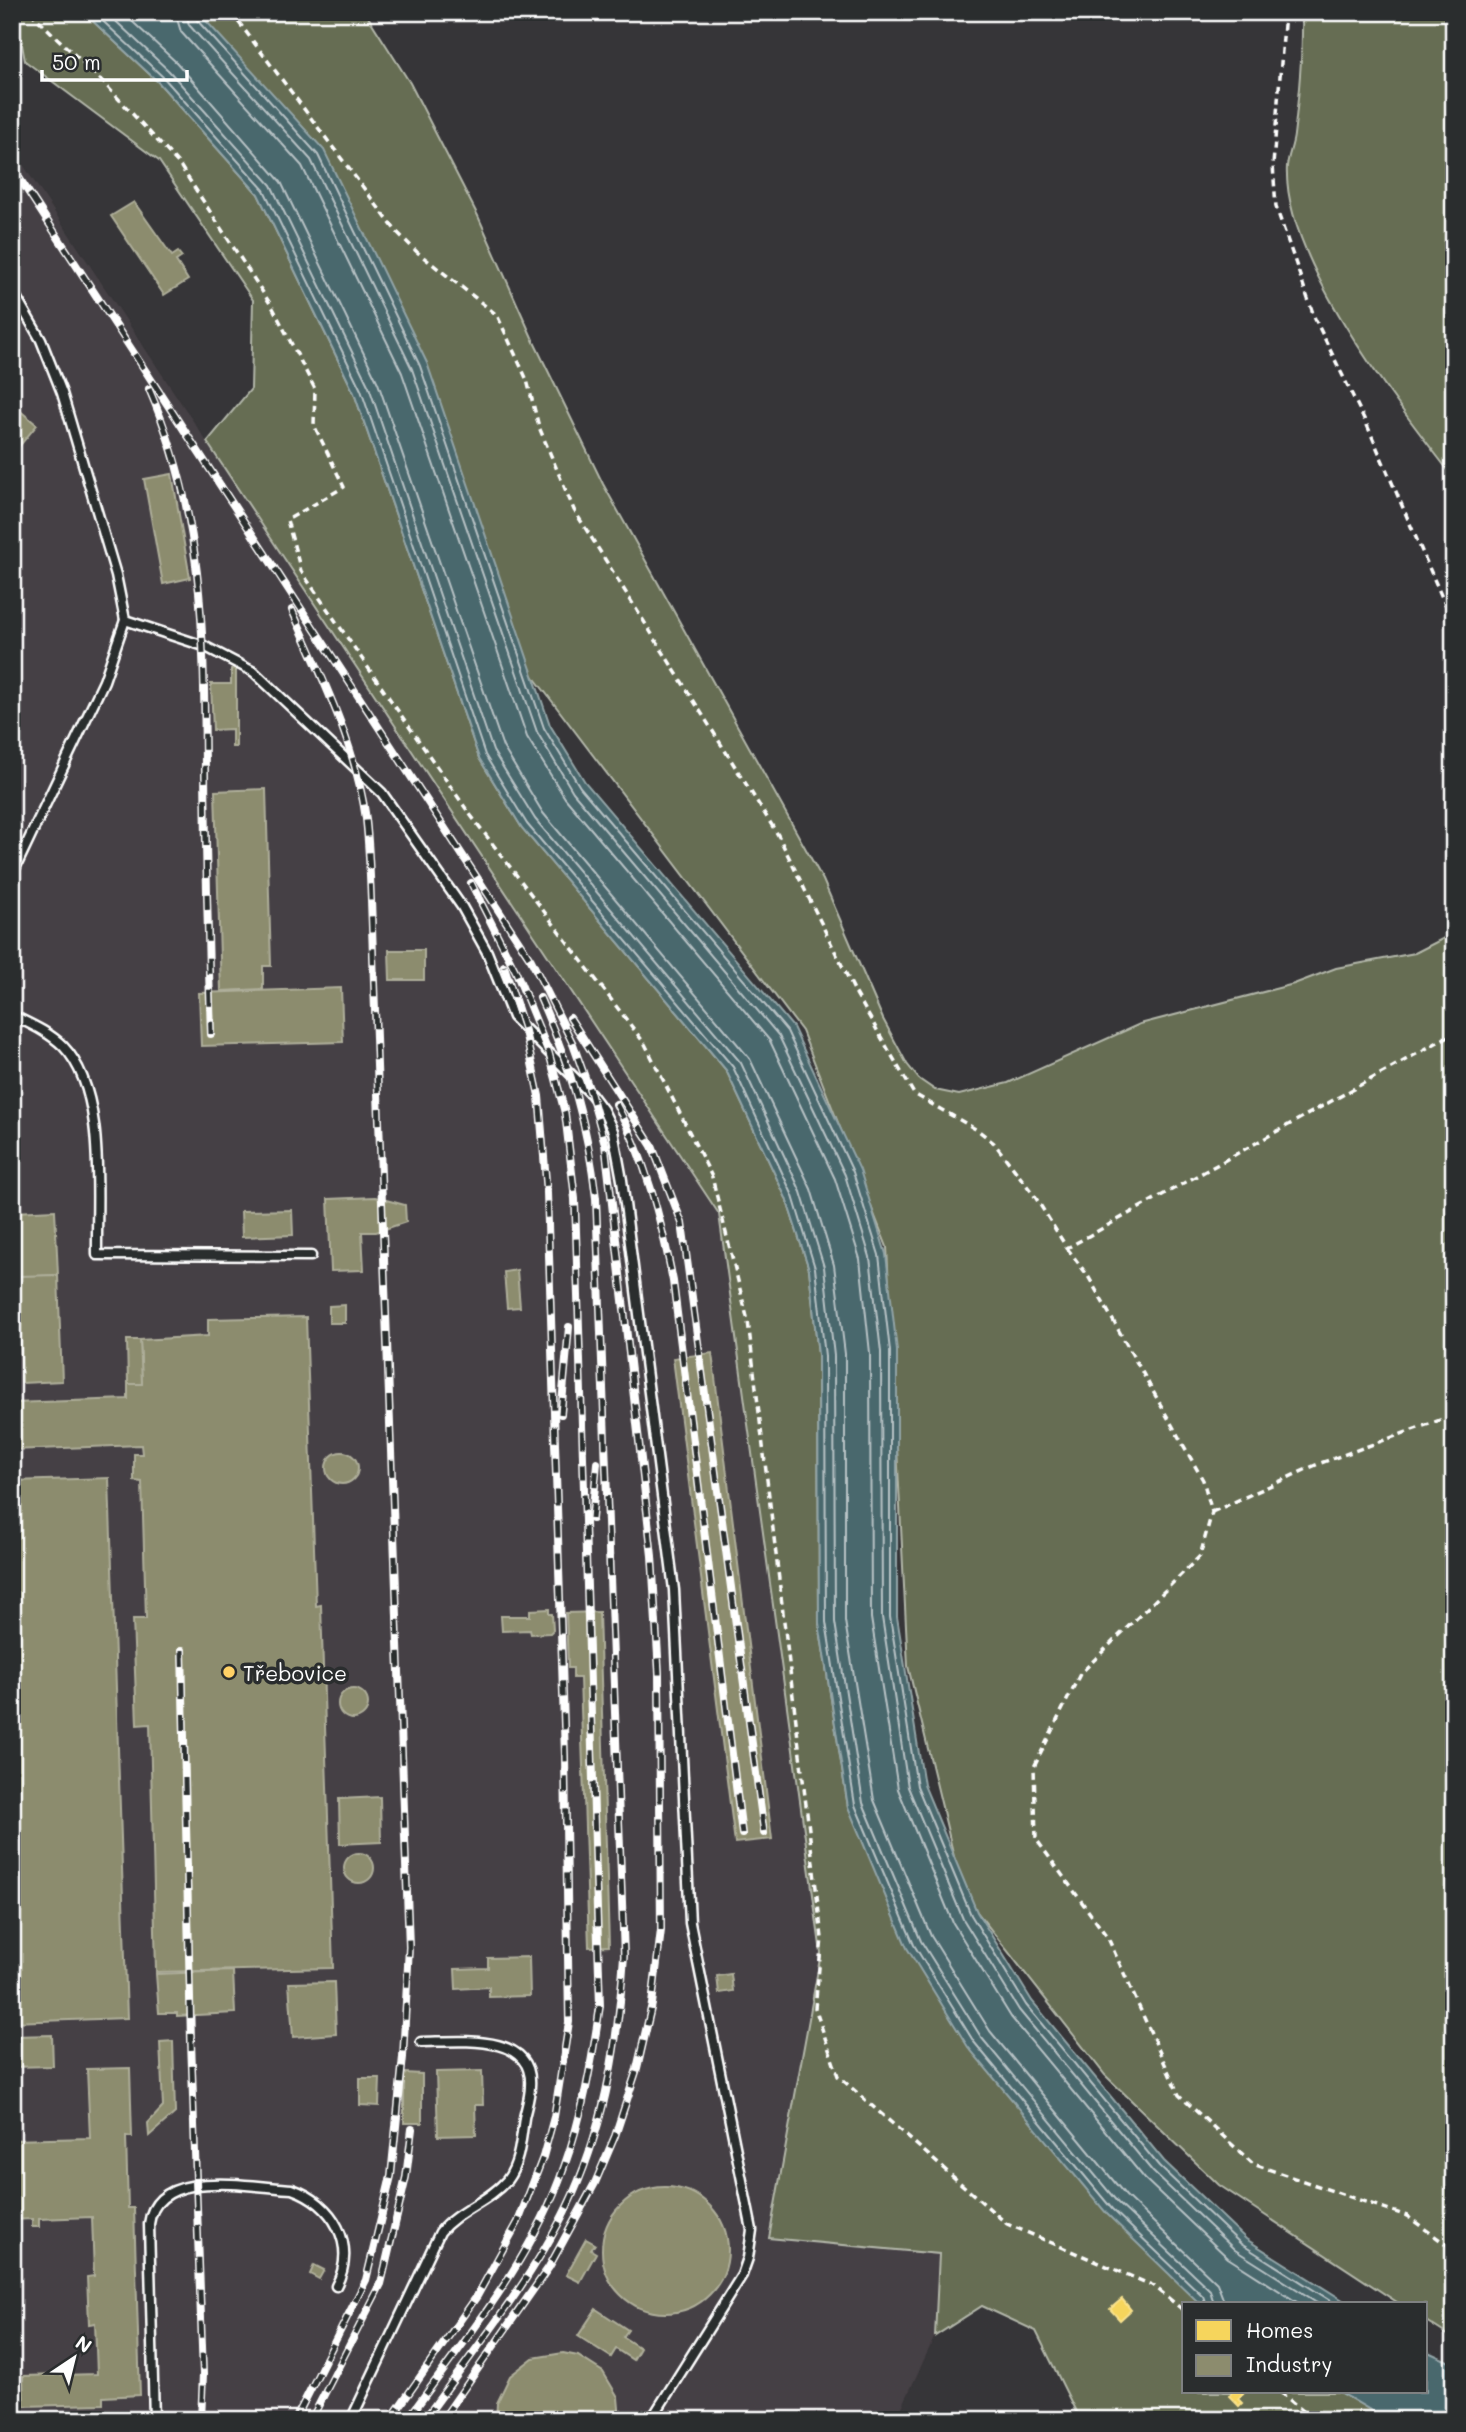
<svg xmlns="http://www.w3.org/2000/svg" width="1466" height="2432" font-family="Mali,sans-serif">
<style>
.built{fill:#453f44}
.green{fill:#666d53;stroke:#b2b6a9;stroke-width:2}
.water{fill:#4a676d;stroke:#92a4a7;stroke-width:2}
.homes{fill:#f6d55c;stroke:#f9e28d;stroke-width:2}
.industry{fill:#8c8c6e;stroke:#aeae9a;stroke-width:2}
.lines{fill:none;stroke-linecap:round;stroke-linejoin:round}
.shore{stroke:#b7c2c5;stroke-width:2}
.service-casing{stroke:#fff;stroke-width:13}
.path{stroke:#fff;stroke-width:3.5;stroke-dasharray:7 5;stroke-linecap:butt}
.service{stroke:#2a2d2e;stroke-width:8}
.rail-casing{stroke:#fff;stroke-width:8}
.rail{stroke:#2a2d2e;stroke-width:5;stroke-dasharray:16;stroke-linecap:butt}
.poi-dot{fill:#ffd166;stroke:#2a2d2e;stroke-width:2.5}
.labels{text-anchor:middle;dominant-baseline:central;stroke-width:7;stroke-linejoin:round;paint-order:stroke}
.poi-label{font-size:21px;fill:#fff;stroke:#2a2d2e;text-anchor:start}
</style>
<rect width="100%" height="100%" fill="#363538"/>
<filter id="ink" filterUnits="userSpaceOnUse"><feTurbulence type="fractalNoise" baseFrequency=".0143" numOctaves="2"/><feDisplacementMap in="SourceGraphic" scale="14" xChannelSelector="R" yChannelSelector="G"/><feConvolveMatrix kernelMatrix="1 2 1 2 8 2 1 2 1" color-interpolation-filters="sRGB"/></filter>
<g filter="url(#ink)">
<!-- built -->
<path class="built" d="M12 148 719 1214 821 1953 769 2238 939 2254 935 2336 896 2420H12Z"/>
<!-- green -->
<g class="green">
<path d="M16 12H83L158 82 258 194 354 393 479 758 522 828 726 1070 786 1198 809 1269 818 1355 819 1623 848 1807 1197 2301 1203 2304H1184V2392H1340L1387 2420H1080L1036 2331 982 2306 935 2336 939 2254 769 2238 821 1953 719 1214 207 442 251 389 253 300 159 161 25 61Z"/>
<path d="M192 12H365L410 83 478 216 534 342 603 484 823 880 883 1019 907 1064 919 1079 935 1090 959 1095 1008 1083 1140 1024 1294 984 1336 968 1415 953 1454 933V2339L1426 2321V2304H1400L1219 2185 1105 2075 963 1894 908 1666 887 1247 802 1031 536 680 506 635Z"/>
<path d="M1302 12H1454V478C1399 407 1282 258 1287 166 1288 156 1293 145 1294 135 1299 94 1303 53 1302 12Z"/>
</g>
<!-- water -->
<g class="water">
<path d="M83 12H198L324 150 427 363 550 725 585 782 793 1027 860 1170 886 1254 897 1351V1617L924 1785 977 1912 1032 2001 1164 2161 1246 2239 1349 2304H1203L1197 2301 1107 2214 968 2047 907 1948 848 1807 819 1623 818 1355 809 1269 786 1198 726 1070 522 828 479 758 354 393 258 194 158 82Z"/>
<path d="M1426 2351 1454 2364V2420H1387L1340 2392H1426Z"/>
</g>
<!-- homes -->
<g class="homes">
<path d="M1122 2299 1131 2310 1120 2320 1110 2309Z"/>
<path d="M1232 2392H1244L1238 2399 1242 2403 1239 2406 1229 2396Z"/>
</g>
<!-- industry -->
<g class="industry">
<path d="M134 202 172 256 178 252 182 257 176 261 188 280 164 295 111 216Z"/>
<path d="M12 404 37 425 12 455Z"/>
<path d="M172 474 190 578 163 584 144 479Z"/>
<path d="M236 668V747H232V729L213 730 211 684H231V669Z"/>
<path d="M266 789 271 966H263V989L221 991 215 791Z"/>
<path d="M389 950H424V980H390Z"/>
<path d="M341 988 343 1042 201 1046 199 993Z"/>
<path d="M375 1197 405 1205 406 1222 376 1232H362L364 1270 331 1271 328 1199Z"/>
<path d="M55 1210 58 1275 17 1277 14 1212Z"/>
<path d="M292 1210 293 1235 242 1237 241 1211Z"/>
<path d="M517 1270 520 1307 507 1308 504 1272Z"/>
<path d="M58 1275 62 1381 22 1383 18 1276Z"/>
<path d="M345 1305V1323H329V1306Z"/>
<path d="M306 1317 316 1606 321 1605 333 1968 156 1972 150 1724 137 1725 133 1619H146L142 1482 134 1481V1454H142L141 1445 12 1450V1403L128 1399V1384H142L140 1340 208 1336V1319Z"/>
<path d="M127 1340H140L142 1384H128Z"/>
<path d="M712 1353 772 1839 735 1843 673 1358Z"/>
<circle cx="342" cy="1468" r="16"/>
<path d="M109 1478 127 2018 12 2022V1481Z"/>
<path d="M549 1609V1614H552L553 1630 550 1633 531 1634 530 1630 502 1631 501 1616H530V1610Z"/>
<path d="M599 1612 609 1946 589 1947 580 1678H573V1668H568L566 1613Z"/>
<circle cx="353" cy="1704" r="15"/>
<path d="M380 1797 381 1842 340 1844 339 1799Z"/>
<circle cx="359" cy="1868" r="15"/>
<path d="M529 1957 530 1996 489 1997V1987L456 1989 455 1969 488 1968V1958Z"/>
<path d="M233 1971 235 2013 177 2016V2013H159L156 1974Z"/>
<path d="M731 1974 733 1991 719 1993 717 1976Z"/>
<path d="M334 1982 336 2034 293 2037 289 1983Z"/>
<path d="M52 2035 53 2066 12 2067V2036Z"/>
<path d="M173 2041 175 2113 149 2136 148 2123 163 2107 160 2042Z"/>
<path d="M130 2068 132 2137 126 2136 128 2208H134L140 2395 103 2397V2404L24 2406 23 2376 97 2374 95 2323 89 2324 87 2277 94 2276 92 2217 39 2219V2227H32V2219L12 2220V2140L90 2138 87 2069Z"/>
<path d="M482 2071 483 2105H475L476 2135 438 2136 436 2072Z"/>
<path d="M404 2073 422 2074V2123H404Z"/>
<path d="M360 2078H380L379 2106 360 2105Z"/>
<circle cx="665" cy="2250" r="63"/>
<path d="M586 2239 595 2244 591 2250 596 2253 580 2282 566 2275Z"/>
<path d="M314 2265 324 2270 319 2279 310 2274Z"/>
<path d="M596 2309 628 2330 623 2337 640 2348 633 2360 616 2349 611 2357 578 2336Z"/>
<path d="M563 2353 578 2356 603 2372 618 2397 620 2420H496L497 2403 510 2376 533 2358Z"/>
</g>
<g class="lines">
<!-- shore -->
<g class="shore">
<path d="M93 12 163 77 264 190 361 390 485 755 527 824 733 1067 793 1196 815 1268 825 1356 826 1622 855 1805 914 1945 974 2042 1112 2209 1203 2296 1206 2304"/>
<path d="M106 12 169 71 271 185 369 387 493 751 535 819 741 1063 801 1192 824 1267 834 1356 835 1622 863 1803 921 1941 981 2037 1118 2203 1210 2290 1214 2304"/>
<path d="M122 12 177 63 281 182 378 383 503 747 543 813 750 1059 811 1189 834 1265 845 1354V1621L874 1800 931 1936 990 2031 1126 2196 1217 2283 1225 2304"/>
<path d="M175 12 181 32 302 166 402 373 527 737 565 798 770 1041 835 1179 860 1259 870 1353 871 1618 898 1789 953 1923 1011 2017 1145 2179 1228 2258 1300 2304"/>
<path d="M186 12 189 25 311 160 412 369 537 732 573 792 779 1036 845 1175 870 1257 881 1352 882 1617 908 1787 963 1919 1019 2010 1153 2172 1235 2250 1320 2304"/>
<path d="M194 12 196 19 318 155 420 366 544 728 580 787 787 1031 853 1172 879 1255 890 1351V1617L917 1786 971 1915 1026 2005 1159 2166 1241 2244 1336 2304"/>
</g>
<!-- service casing -->
<g class="service-casing">
<g id="service">
<path d="M12 290 41 340 62 393 116 575 125 620 104 681 12 875"/>
<path d="M125 620 204 646 254 672 382 793 462 907 487 952 513 1017 591 1094 603 1110 613 1131 622 1180 674 1590 690 1923 752 2230 748 2258 742 2275 651 2420"/>
<path d="M12 1015C30 1024 49 1032 63 1046 107 1091 96 1195 97 1255L311 1256"/>
<path d="M154 2420 149 2224C156 2166 251 2187 292 2189 333 2203 358 2245 336 2286"/>
<path d="M351 2420 440 2232C458 2210 488 2202 507 2180 520 2163 521 2138 524 2118 526 2108 530 2097 530 2086 534 2031 455 2042 421 2042"/>
</g>
</g>
<!-- path -->
<g class="path">
<path d="M30 12 102 81 179 164 273 308 315 389 314 425 344 487 287 520 301 571 469 813 645 1044 712 1177 748 1321 822 1938 815 2008 838 2076 1007 2224 1154 2286 1184 2311"/>
<path d="M231 12 396 231 417 252 497 315 527 380 539 427 574 510 778 835 855 992 914 1094 979 1131 994 1143 1034 1195 1067 1248 1454 1033"/>
<path d="M1285 12 1273 165 1276 207 1315 319 1367 425 1444 602 1454 618"/>
<path d="M1067 1248 1088 1276 1203 1480 1212 1512 1200 1556 1080 1674 1034 1767 1036 1839 1108 1938 1179 2095 1253 2164 1407 2216 1454 2250"/>
<path d="M1212 1512 1318 1464 1454 1415"/>
<path d="M1280 2392 1314 2420"/>
</g>
<!-- service -->
<use href="#service" class="service"/>
<!-- rail casing -->
<g class="rail-casing">
<g id="rail">
<path d="M12 167 531 960 573 1044 591 1094 605 1144 611 1195 652 1556 659 1673 661 1930 652 2004 637 2069 615 2136 595 2183 549 2267 442 2420"/>
<path d="M149 389C205 517 204 638 205 774 206 861 208 947 211 1034"/>
<path d="M292 610C322 677 356 746 366 819 369 846 370 873 371 900L409 1947 403 2057 391 2176 366 2280 295 2420"/>
<path d="M570 1018 652 1146 682 1223 764 1833"/>
<path d="M616 1104C646 1159 661 1220 673 1281L742 1834"/>
<path d="M561 1414 569 1327"/>
<path d="M592 1519 597 1463"/>
<path d="M182 1650 191 2041 203 2374 201 2420"/>
<path d="M311 2420 381 2284 406 2177 412 2129"/>
<path d="M390 2420 477 2296 518 2222 543 2157 554 2117 569 2022 565 1756 547 1193 539 1096 525 1031 504 966"/>
<path d="M407 2420C464 2340 532 2261 564 2167 583 2115 592 2061 600 2006L575 1199 565 1113 549 1053 516 972 471 883"/>
<path d="M424 2420C476 2347 537 2275 573 2194 607 2117 618 2039 624 1956L596 1198C588 1125 570 1065 540 998"/>
</g>
</g>
<!-- rail -->
<use href="#rail" class="rail"/>
</g>
</g>
<!-- markers -->
<circle class="poi-dot" cx="229" cy="1672" r="7"/>
<g class="labels">
<!-- poi labels -->
<g class="poi-label">
<text x="243" y="1672">Třebovice</text>
</g>
</g>
<!-- margin -->
<rect width="1466" height="2432" fill="none" stroke="#2a2d2e" stroke-width="42"/>
<rect x="21" y="21" width="1424" height="2390" fill="none" stroke="#fff" stroke-width="2.5" filter="url(#ink)"/>
<!-- legend -->
<rect x="1182" y="2302" width="245" height="91" fill="#2a2d2e" stroke="#7f8182" stroke-width="2"/>
<rect x="1196" y="2320" width="35" height="21" fill="#f6d55c" stroke="#7f8182" stroke-width="2"/>
<text x="1246" y="2338" font-size="21" fill="#ffffff">Homes</text>
<rect x="1196" y="2355" width="35" height="21" fill="#8c8c6e" stroke="#7f8182" stroke-width="2"/>
<text x="1246" y="2372" font-size="21" fill="#ffffff">Industry</text>
<!-- north arrow -->
<g transform="translate(74 2358) rotate(35)" stroke="#2a2d2e" stroke-width="5" paint-order="stroke">
<path d="M0-5L12 26L0 18L-12 26Z" fill="#ffffff"/>
<text y="-10" font-size="19" font-weight="bold" text-anchor="middle" fill="#ffffff">N</text>
</g>
<!-- scale -->
<path d="M42 70v10h145v-10" fill="none" stroke="#ffffff" stroke-width="3.5"/>
<text x="52" y="70" font-size="21" fill="#ffffff" stroke="#2a2d2e" stroke-width="5" paint-order="stroke">50 m</text>
</svg>
